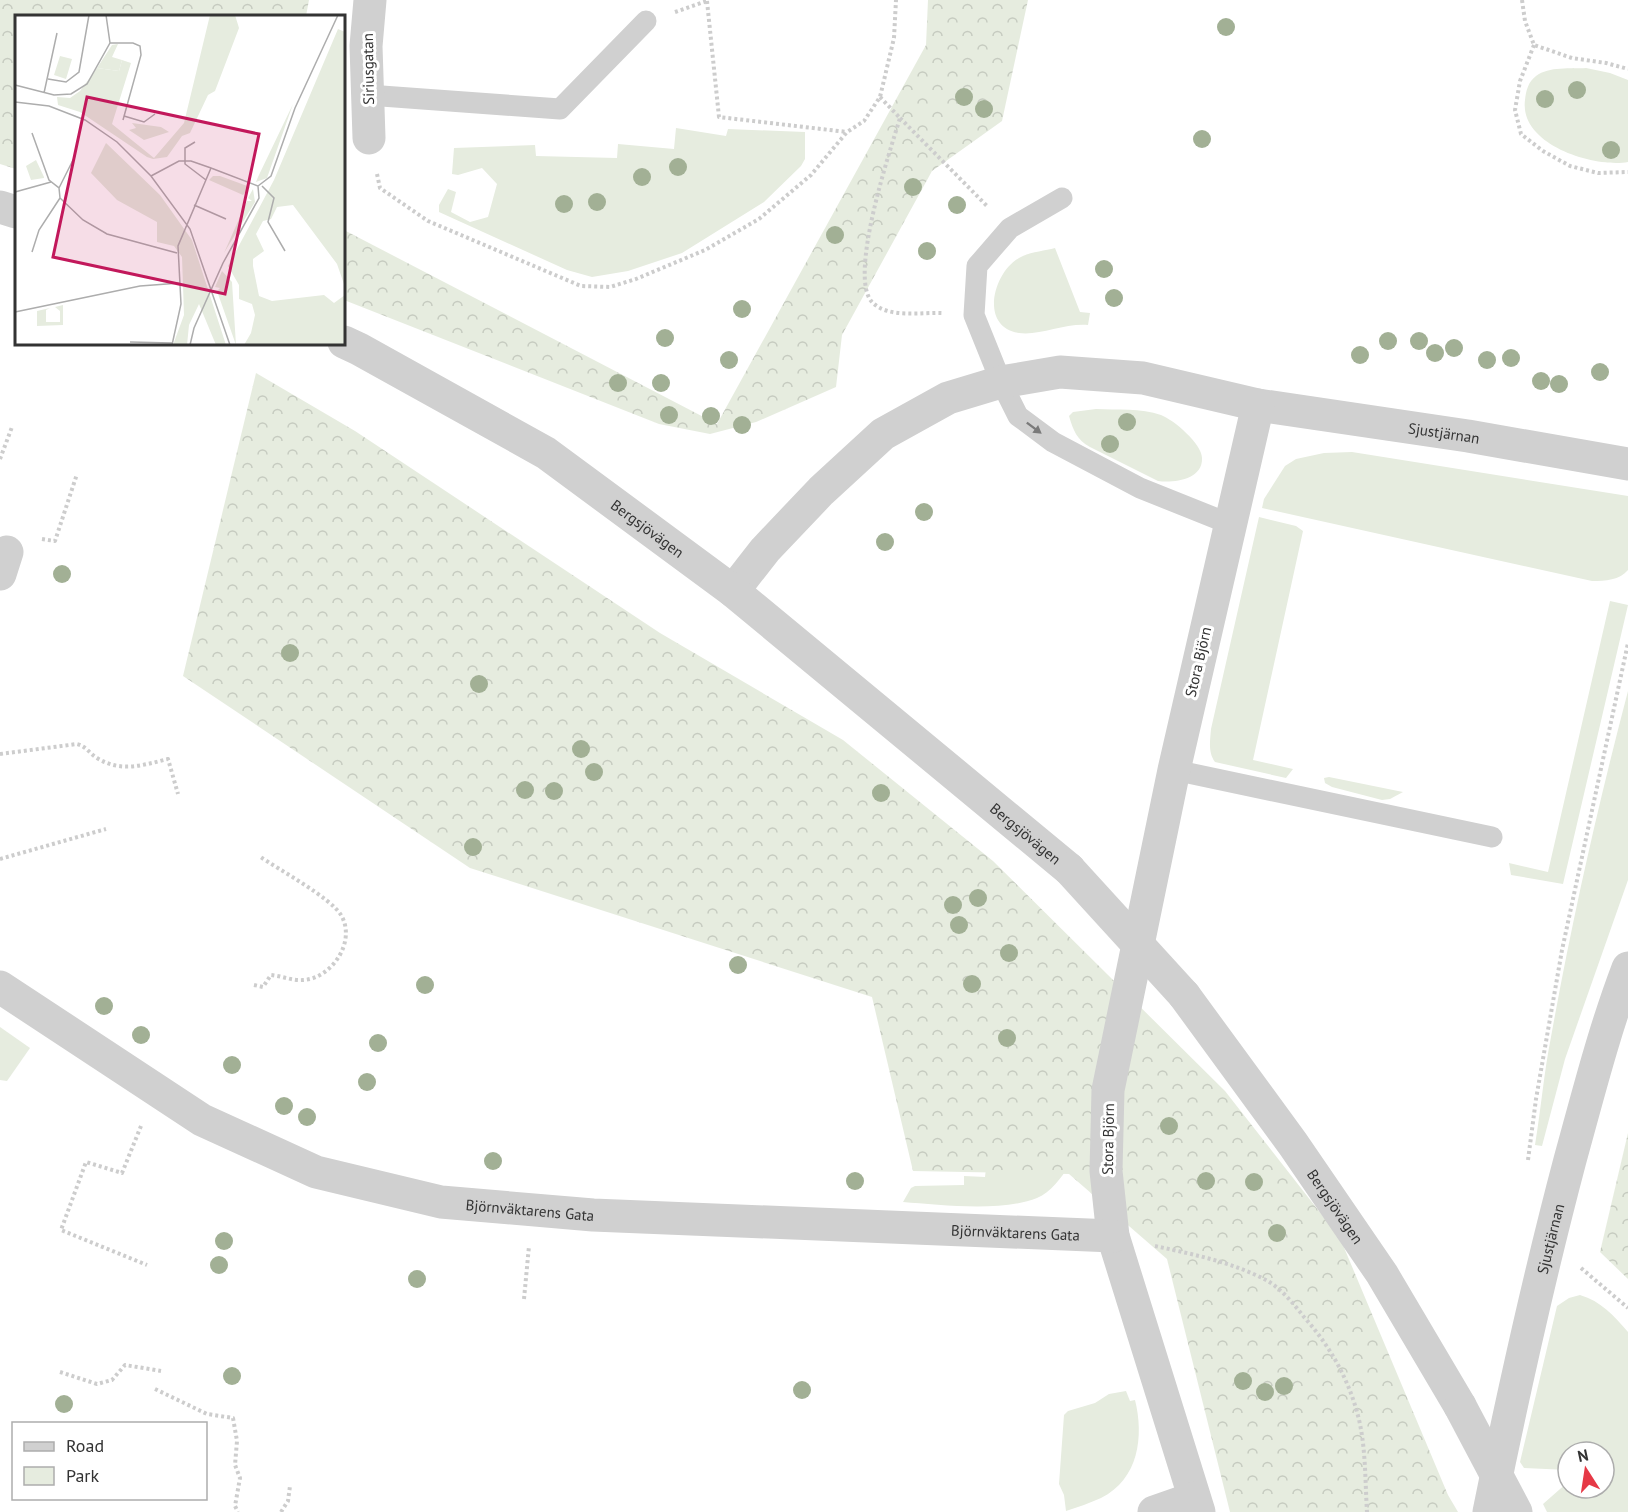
<svg xmlns="http://www.w3.org/2000/svg" width="1628" height="1512" font-family="'PT Sans',sans-serif">
<style>
.green{fill:#e6ecdf}
.forest{fill:url(#forest-crowns)}
.lines{fill:none;stroke-linecap:round;stroke-linejoin:round}
.path{stroke:#cdcdcd;stroke-width:4;stroke-dasharray:3 3;stroke-linecap:butt}
.service{stroke:#d0d0d0;stroke-width:21}
.minor{stroke:#d0d0d0;stroke-width:33}
.tertiary{stroke:#d0d0d0;stroke-width:33}
.tertiary-bridge{stroke:#d0d0d0;stroke-width:33}
.tree{fill:#a2b095}
.oneway{fill:#7a7a7a}
.labels{text-anchor:middle;dominant-baseline:central;stroke-width:6;stroke-linejoin:round;paint-order:stroke}
.street-label{font-size:15px;fill:#333;stroke:#fff}
.inset-road{fill:none;stroke:#adadad;stroke-width:1.5}
.view{fill:#c2185b;fill-opacity:0.15;stroke:#c2185b;stroke-width:3}
.inset-edge{fill:none;stroke:#333;stroke-width:3}
</style>
<defs>
<pattern id="forest-crowns" width="20" height="18" patternUnits="userSpaceOnUse" patternTransform="scale(1.5)"><rect width="20" height="18" fill="#e6ecdf"/><path d="M2 6a3 3 0 1 1 6 0M12 15a3 3 0 1 1 6 0" fill="none" stroke="#c6cbc0"/></pattern>
</defs>
<rect width="100%" height="100%" fill="#fff"/>
<!-- green -->
<g class="green">
<path d="M1586 68 1610 73 1628 80V162C1594 168 1519 145 1525 100 1526 91 1528 82 1536 76 1549 66 1571 69 1586 68Z"/>
<path d="M676 128 726 136 728 129 805 132V159L801 166 764 202 682 253 628 271 592 277 567 270 439 212V205L448 189 456 192 451 212 470 222 488 217 497 184 482 168 458 175 452 174 454 148 535 145 536 156 617 158 618 144 674 149Z"/>
<path d="M1055 248 1080 312 1090 313 1088 325C1065 323 1039 336 1019 333 979 327 993 273 1019 258 1029 252 1044 251 1055 248Z"/>
<path d="M1096 409C1117 410 1141 408 1161 415 1174 420 1202 444 1202 458 1203 480 1173 483 1158 481L1090 447C1077 440 1073 430 1069 416L1073 412Z"/>
<path d="M1352 452 1628 496V570C1620 580 1605 581 1592 581L1262 508 1264 499 1285 466 1296 459 1324 453Z"/>
<path d="M1259 517 1296 526 1303 531 1253 760 1293 769 1286 778 1215 762C1208 752 1210 742 1211 729Z"/>
<path d="M1610 601 1628 605 1563 884 1511 875 1509 863 1548 872Z"/>
<path d="M1628 691V880L1565 1059 1542 1146 1535 1145C1541 1109 1544 1072 1551 1037 1572 920 1598 805 1628 691Z"/>
<path d="M1329 777 1403 792 1390 799 1382 800 1332 787 1325 783 1324 778Z"/>
<path d="M1007 990 1069 1166C1061 1178 1051 1192 1037 1198 1003 1212 940 1205 903 1202L911 1188 915 1186 964 1185V1176L985 1177Z"/>
<path d="M0 1027 30 1048 7 1081 0 1080Z"/>
<path d="M1580 1295C1601 1301 1614 1316 1628 1332V1512H1547L1543 1504 1568 1482V1488H1604V1452H1568V1470L1524 1468 1520 1462 1557 1306 1569 1298Z"/>
<path d="M1126 1391 1130 1401 1135 1400C1144 1436 1139 1479 1101 1498 1090 1503 1078 1507 1066 1511L1064 1495 1059 1484 1064 1415 1068 1411 1095 1403 1109 1394Z"/>
</g>
<!-- forest -->
<g class="forest">
<path d="M0 0H309L306 16H16V169L0 164Z"/>
<path d="M928 0H1028L1002 121 932 171 842 335 836 387 756 422 710 434 659 424 344 300V230L717 424 926 45Z"/>
<path d="M256 373 355 431 660 633 843 740 993 861 1225 1091 1340 1238 1448 1495 1458 1512H1230L1167 1259 1069 1174 913 1171 872 997 470 868 183 676Z"/>
<path d="M1628 1133V1279L1600 1252Z"/>
</g>
<g class="lines">
<!-- path -->
<g class="path">
<path d="M1522 0 1525 21 1534 45 1572 58 1606 63 1628 69"/>
<path d="M707 1 719 117 847 132"/>
<path d="M675 12 707 1"/>
<path d="M1534 45 1520 81 1515 110 1521 134 1543 151 1570 166 1598 173 1628 172"/>
<path d="M880 97 900 118C890 151 848 276 872 302 888 319 922 312 943 313"/>
<path d="M900 118 987 206"/>
<path d="M377 174 380 188 428 221 581 286 610 287 636 279 705 250 759 219 811 175 847 132 864 121 880 97 894 38 896 0"/>
<path d="M0 459 12 427"/>
<path d="M42 539 55 541 77 474"/>
<path d="M0 754 77 744C86 746 90 754 97 758 121 773 143 765 168 759L178 794"/>
<path d="M0 859 106 829"/>
<path d="M254 985 263 987 271 975C282 976 293 981 303 980 331 979 357 942 341 915 331 898 278 869 259 856"/>
<path d="M141 1126 122 1173 86 1162 61 1230 147 1265"/>
<path d="M1528 1160 1536 1099 1562 950 1628 643"/>
<path d="M1155 1246C1192 1254 1231 1262 1264 1279 1280 1287 1293 1303 1304 1317 1329 1345 1347 1376 1357 1412 1366 1443 1365 1480 1367 1512"/>
<path d="M1581 1268 1628 1308"/>
<path d="M524 1299 529 1246"/>
<path d="M60 1372 97 1384 112 1380 125 1365 161 1371"/>
<path d="M155 1389 207 1414 233 1418 237 1441 235 1465 240 1478 235 1506 238 1512"/>
<path d="M281 1512 288 1501 290 1486"/>
</g>
<!-- service -->
<g class="service">
<path d="M368 95 560 109 646 21"/>
<path d="M1062 198 1010 228 977 266 974 315 1001 382 1018 416 1053 442 1140 488 1230 524"/>
<path d="M1174 770 1492 837"/>
</g>
<!-- minor -->
<g class="minor">
<path d="M369 138 366 46 370 0"/>
<path id="s1" d="M1258 405 1468 436 1628 464"/>
<path d="M0 574 7 552"/>
<path d="M733 591 765 550 821 491 883 434 948 398 1001 382 1060 372 1143 378 1258 405 1174 770 1108 1090 1106 1171 1113 1236 1199 1512"/>
<path id="s2" d="M0 987 202 1120 316 1172 441 1202 593 1215 1113 1236"/>
<path d="M1154 1512 1194 1498"/>
<path id="s3" d="M1489 1512C1513 1394 1539 1277 1570 1160 1588 1095 1604 1031 1628 968"/>
</g>
<!-- tertiary -->
<g class="tertiary">
<path d="M0 207 16 212"/>
<path id="s4" d="M344 342 359 349 546 453 733 591 1069 869"/>
<path id="s5" d="M1184 995 1293 1144 1382 1274 1460 1406"/>
</g>
<!-- tertiary-bridge -->
<g class="tertiary-bridge">
<path d="M1069 869 1184 995"/>
<path d="M1460 1406 1516 1512"/>
</g>
</g>
<!-- trees -->
<g class="tree">
<circle cx="1226" cy="27" r="9"/>
<circle cx="1577" cy="90" r="9"/>
<circle cx="964" cy="97" r="9"/>
<circle cx="1545" cy="99" r="9"/>
<circle cx="984" cy="109" r="9"/>
<circle cx="1202" cy="139" r="9"/>
<circle cx="1611" cy="150" r="9"/>
<circle cx="678" cy="167" r="9"/>
<circle cx="642" cy="177" r="9"/>
<circle cx="913" cy="187" r="9"/>
<circle cx="597" cy="202" r="9"/>
<circle cx="564" cy="204" r="9"/>
<circle cx="957" cy="205" r="9"/>
<circle cx="835" cy="235" r="9"/>
<circle cx="927" cy="251" r="9"/>
<circle cx="1104" cy="269" r="9"/>
<circle cx="1114" cy="298" r="9"/>
<circle cx="742" cy="309" r="9"/>
<circle cx="665" cy="338" r="9"/>
<circle cx="1388" cy="341" r="9"/>
<circle cx="1419" cy="341" r="9"/>
<circle cx="1454" cy="348" r="9"/>
<circle cx="1435" cy="353" r="9"/>
<circle cx="1360" cy="355" r="9"/>
<circle cx="1511" cy="358" r="9"/>
<circle cx="729" cy="360" r="9"/>
<circle cx="1487" cy="360" r="9"/>
<circle cx="1600" cy="372" r="9"/>
<circle cx="1541" cy="381" r="9"/>
<circle cx="618" cy="383" r="9"/>
<circle cx="661" cy="383" r="9"/>
<circle cx="1559" cy="384" r="9"/>
<circle cx="669" cy="415" r="9"/>
<circle cx="711" cy="416" r="9"/>
<circle cx="1127" cy="422" r="9"/>
<circle cx="742" cy="425" r="9"/>
<circle cx="1110" cy="444" r="9"/>
<circle cx="924" cy="512" r="9"/>
<circle cx="885" cy="542" r="9"/>
<circle cx="62" cy="574" r="9"/>
<circle cx="290" cy="653" r="9"/>
<circle cx="479" cy="684" r="9"/>
<circle cx="581" cy="749" r="9"/>
<circle cx="594" cy="772" r="9"/>
<circle cx="525" cy="790" r="9"/>
<circle cx="554" cy="791" r="9"/>
<circle cx="881" cy="793" r="9"/>
<circle cx="473" cy="847" r="9"/>
<circle cx="978" cy="898" r="9"/>
<circle cx="953" cy="905" r="9"/>
<circle cx="959" cy="925" r="9"/>
<circle cx="1009" cy="953" r="9"/>
<circle cx="738" cy="965" r="9"/>
<circle cx="972" cy="984" r="9"/>
<circle cx="425" cy="985" r="9"/>
<circle cx="104" cy="1006" r="9"/>
<circle cx="141" cy="1035" r="9"/>
<circle cx="1007" cy="1038" r="9"/>
<circle cx="378" cy="1043" r="9"/>
<circle cx="232" cy="1065" r="9"/>
<circle cx="367" cy="1082" r="9"/>
<circle cx="284" cy="1106" r="9"/>
<circle cx="307" cy="1117" r="9"/>
<circle cx="1169" cy="1126" r="9"/>
<circle cx="493" cy="1161" r="9"/>
<circle cx="855" cy="1181" r="9"/>
<circle cx="1206" cy="1181" r="9"/>
<circle cx="1254" cy="1182" r="9"/>
<circle cx="1277" cy="1233" r="9"/>
<circle cx="224" cy="1241" r="9"/>
<circle cx="219" cy="1265" r="9"/>
<circle cx="417" cy="1279" r="9"/>
<circle cx="232" cy="1376" r="9"/>
<circle cx="1243" cy="1381" r="9"/>
<circle cx="1284" cy="1386" r="9"/>
<circle cx="802" cy="1390" r="9"/>
<circle cx="1265" cy="1392" r="9"/>
<circle cx="64" cy="1404" r="9"/>
</g>
<!-- one-way arrows -->
<defs><path id="oneway-solid" d="M-6-.8H1V-3.2L6.5 0L1 3.2V.8H-6Z" transform="scale(1.5)"/></defs>
<use class="oneway" href="#oneway-solid" transform="translate(1034 428) rotate(37)"/>
<g class="labels">
<!-- street labels -->
<g class="street-label">
<text transform="translate(368 69) rotate(-91)">Siriusgatan</text>
<text stroke="none"><textPath href="#s1" startOffset="188">Sjustjärnan</textPath></text>
<text stroke="none"><textPath href="#s4" startOffset="357">Bergsjövägen</textPath></text>
<text transform="translate(1198 662) rotate(-77)">Stora Björn</text>
<text stroke="none"><textPath href="#s4" startOffset="843">Bergsjövägen</textPath></text>
<text transform="translate(1108 1139) rotate(-89)">Stora Björn</text>
<text stroke="none"><textPath href="#s5" startOffset="260">Bergsjövägen</textPath></text>
<text stroke="none"><textPath href="#s2" startOffset="585">Björnväktarens Gata</textPath></text>
<text stroke="none"><textPath href="#s2" startOffset="1071">Björnväktarens Gata</textPath></text>
<text stroke="none"><textPath href="#s3" startOffset="280">Sjustjärnan</textPath></text>
</g>
</g>
<!-- overview -->
<g transform="translate(15 15)">
<rect width="330" height="330" fill="#fff"/>
<path d="M103 29 97 42 107 45 104 56 82 53 97 30ZM45 41 57 44 51 64 39 60ZM278 89 252 163 241 167 243 162ZM117 108 146 112 154 117 129 125 114 115 121 113ZM21 145 29 162V163L16 165 11 151ZM198 161H205L235 172 228 180 194 165ZM238 174 240 187 209 238 232 186H237L233 183ZM207 256 217 267 221 330 202 276 205 273 200 272ZM48 290V310L22 311V296L35 293 31 295V307H45V296L40 292Z" fill="#e6ecdf"/>
<path d="M195 0H220L224 13 200 76 193 80 175 118 167 121 152 142 138 144 132 142 65 97 43 90 42 82 55 83 65 76 82 53 104 56 107 45 116 48 97 109 139 143 169 108ZM323 14 330 17V272L322 249 278 190 262 192 256 204 248 206 241 219 249 236 238 244V251L244 281 257 286 309 280 319 288 330 280V330H229L236 318 240 300 237 289 224 284V270L213 251 259 165ZM91 128 145 180 177 225 211 330H201L184 289 174 310 172 330H158L169 300 167 242 159 231 142 227V207L102 185 76 158Z" fill="#e6ecdf"/>
<path class="inset-road" d="M91 0 95 28M33 64 51 67 64 57 74 0M0 70 39 80 56 79 72 69 95 28H118L125 31 126 40 108 105M29 78 42 18M0 87 34 91 70 105 102 127 136 161 175 214 215 330M109 101 129 107 140 99M17 118 34 165 44 173 45 183 68 205 92 219 162 238M180 127 170 133V149L191 165M136 161 164 146H176L196 153 163 231 166 289 157 330M243 171 256 161 280 93 323 0M247 171 259 183 253 207 270 236M44 173 60 141M0 177 36 167M179 190 211 204M17 237 24 215 45 183M0 297 125 271 165 268M115 327 157 328M175 330 179 313 208 248 244 183 243 171 196 153"/>
<path class="view" d="M72 82 244 119 210 279 38 242Z"/>
<rect width="330" height="330" class="inset-edge"/>
</g>
<!-- legend -->
<rect x="12" y="1422" width="195" height="78" fill="#ffffff" stroke="#adadad" stroke-width="1.5"/>
<rect x="24" y="1442" width="30" height="9" fill="#d0d0d0" stroke="#adadad" stroke-width="1.5"/>
<text x="66" y="1452" font-size="18" fill="#333333">Road</text>
<rect x="24" y="1467" width="30" height="18" fill="#e6ecdf" stroke="#adadad" stroke-width="1.5"/>
<text x="66" y="1482" font-size="18" fill="#333333">Park</text>
<!-- north arrow -->
<g transform="translate(1586 1470) rotate(348)"><circle r="28" fill="#ffffff" stroke="#adadad" stroke-width="1.5"/>
<path d="M0-4.5L10 22L0 15L-10 22Z" fill="#e63946"/>
<text y="-9" font-size="16" font-weight="bold" text-anchor="middle" fill="#333333">N</text>
</g>
</svg>
